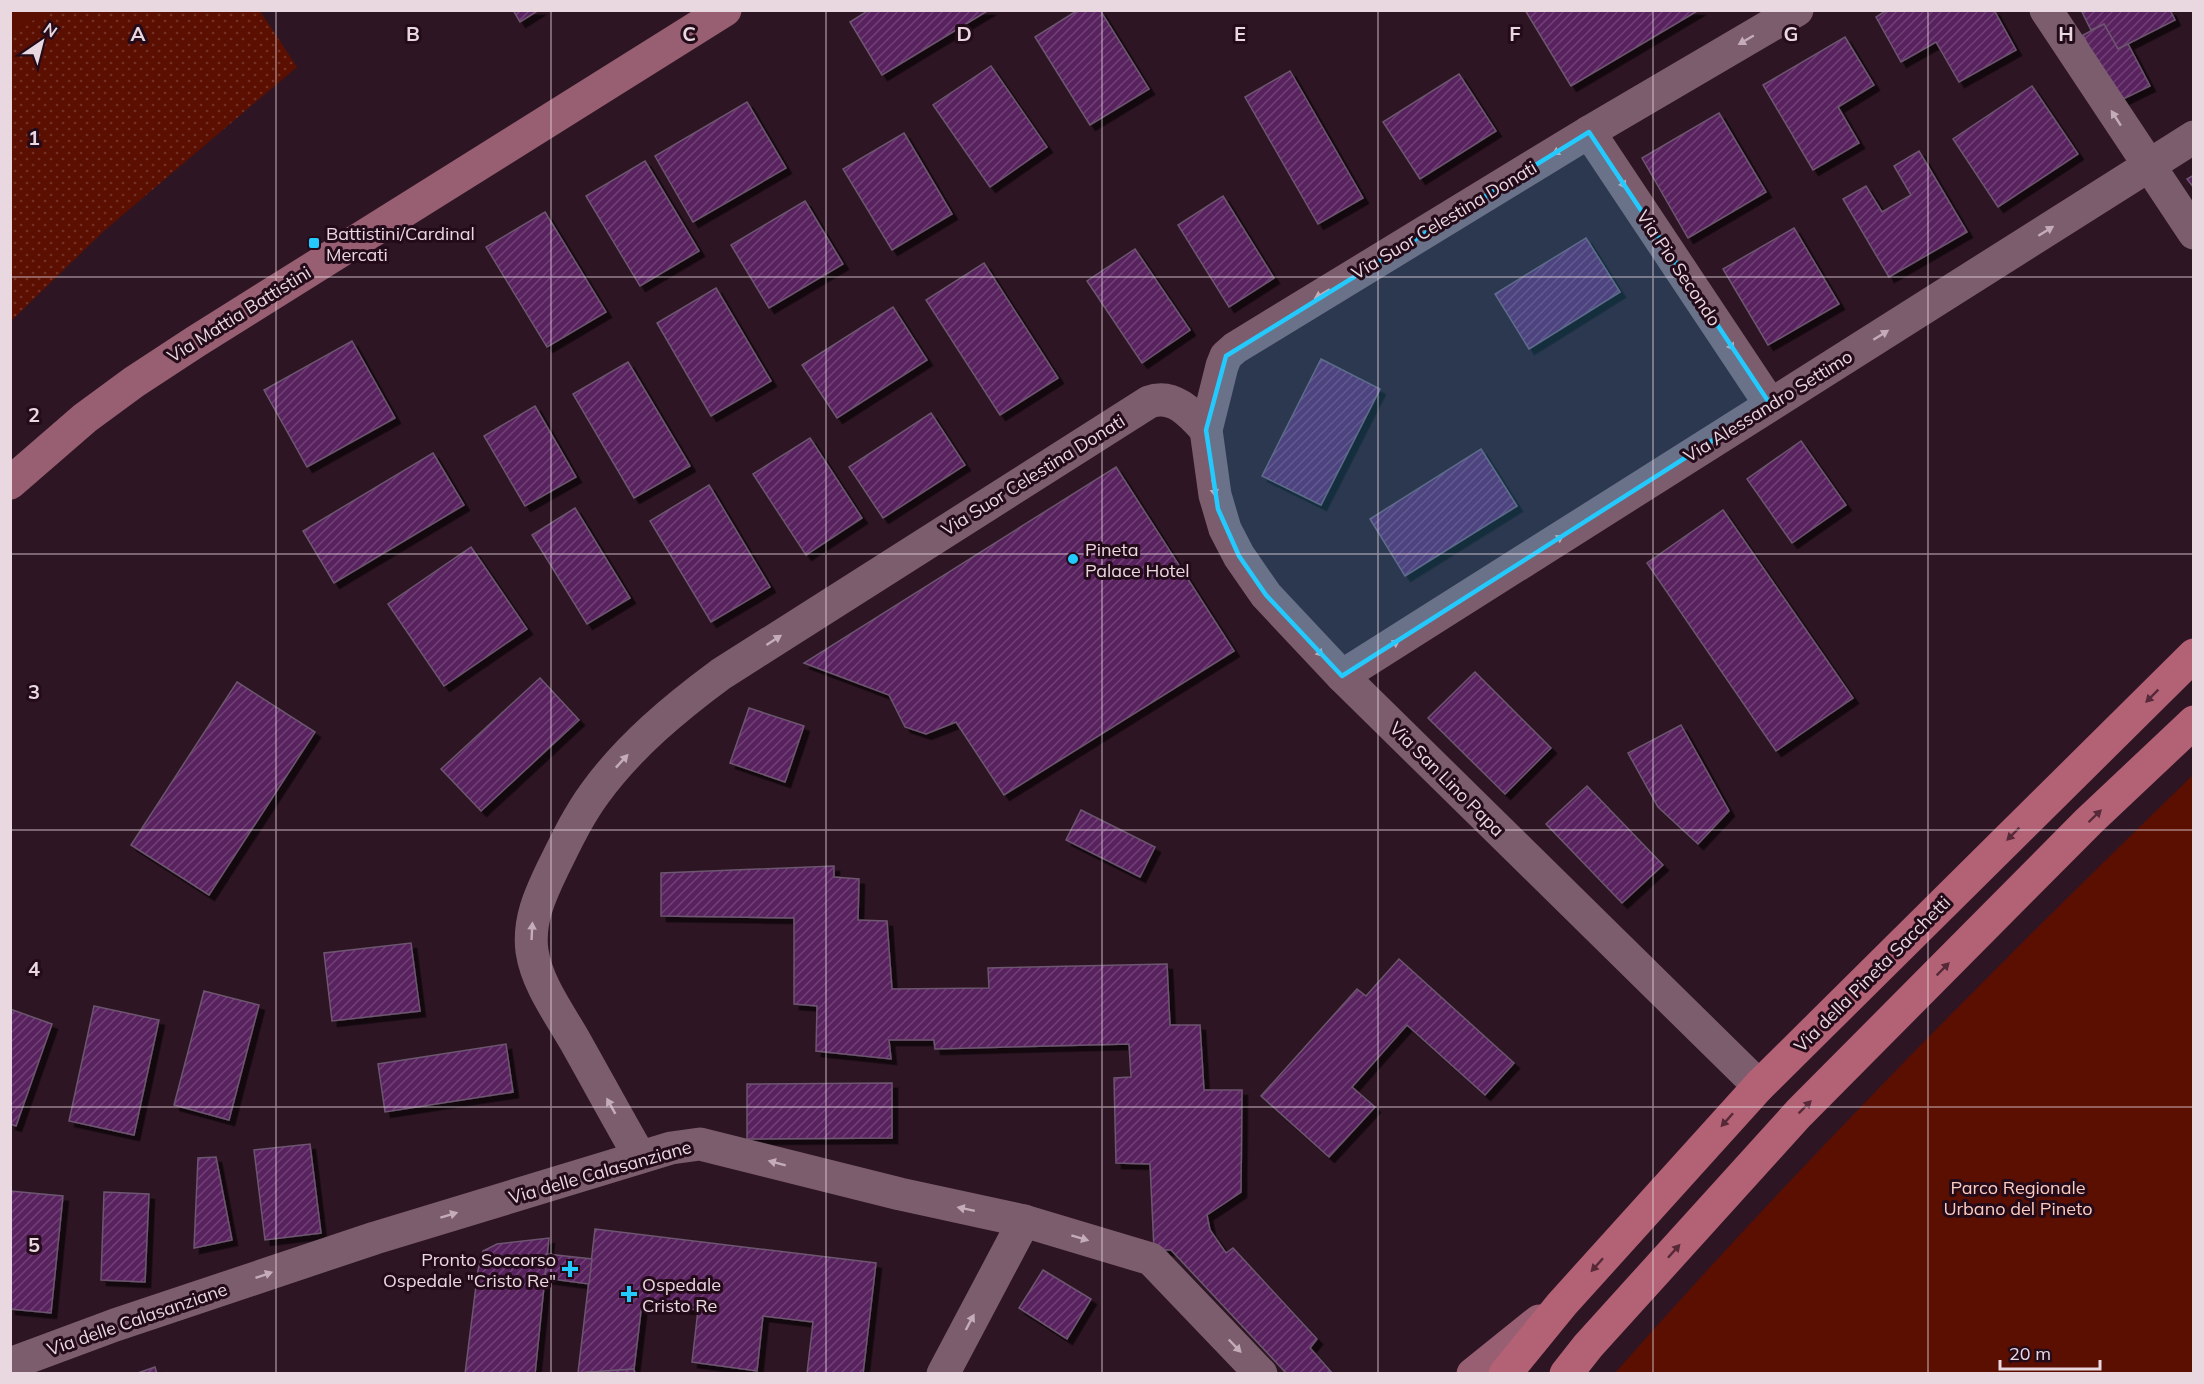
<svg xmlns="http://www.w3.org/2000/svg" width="2204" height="1384" font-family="Mulish,sans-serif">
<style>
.grass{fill:url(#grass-dots)}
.green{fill:#5a0f00}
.building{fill:url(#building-hatch);stroke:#6c566f;stroke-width:1.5;filter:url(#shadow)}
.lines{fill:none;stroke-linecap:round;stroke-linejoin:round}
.street{stroke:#7c5d6d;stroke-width:33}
.secondary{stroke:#975f71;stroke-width:33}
.primary{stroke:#b36174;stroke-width:33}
.oneway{fill:#c4adb8}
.oneway2{fill:#562939}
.marked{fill:#24c9fe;fill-opacity:0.2;stroke:#24c9fe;stroke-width:4.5;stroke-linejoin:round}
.grid{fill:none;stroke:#ead8e1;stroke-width:1.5;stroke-opacity:0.55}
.poi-dot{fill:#24c9fe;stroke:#240b19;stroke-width:2}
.labels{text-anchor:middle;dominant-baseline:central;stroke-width:6;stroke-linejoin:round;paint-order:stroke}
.street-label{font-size:18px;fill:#ead8e1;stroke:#240b19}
.poi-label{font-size:18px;fill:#ead8e1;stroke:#240b19;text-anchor:start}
.park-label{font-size:18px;fill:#fcccbf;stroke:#240b19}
.grid-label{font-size:20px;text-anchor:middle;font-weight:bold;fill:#ead8e1;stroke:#240b19;stroke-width:6;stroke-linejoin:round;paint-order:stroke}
</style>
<defs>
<pattern id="grass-dots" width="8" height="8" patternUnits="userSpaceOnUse" patternTransform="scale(1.5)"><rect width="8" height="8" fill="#5a0f00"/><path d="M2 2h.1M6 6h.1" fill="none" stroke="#723125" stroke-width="1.8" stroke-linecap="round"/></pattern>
<pattern id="building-hatch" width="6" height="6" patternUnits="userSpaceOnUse" patternTransform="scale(1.5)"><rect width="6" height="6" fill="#58225f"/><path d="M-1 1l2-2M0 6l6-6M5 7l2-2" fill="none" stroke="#704176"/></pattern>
<filter id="shadow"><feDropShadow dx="5.5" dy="5.5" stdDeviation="0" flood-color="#0009"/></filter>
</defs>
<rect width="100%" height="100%" fill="#2e1523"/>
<!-- grass -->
<path class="grass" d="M11 11H260L297 67 105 230 11 321Z"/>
<!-- green -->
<g class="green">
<path d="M11 10H50V11L11 33Z"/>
<path d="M2193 775V1373H1615C1798 1165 1994 968 2193 775Z"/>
</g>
<!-- building -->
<g class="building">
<path d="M513 10H539L520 22Z"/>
<path d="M869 10H989L882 75 850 22Z"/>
<path d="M1078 10H1100L1149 89 1090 125 1035 37Z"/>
<path d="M1525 10H1699L1571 86Z"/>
<path d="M1887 10H1994L2016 50 1959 82 1936 42 1901 62 1876 17Z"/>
<path d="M2081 10H2170L2175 20 2118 49 2104 24 2091 30Z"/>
<path d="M2104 24 2118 49 2128 44 2150 86 2117 102 2083 35Z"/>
<path d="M1845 37 1874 85 1838 107 1859 143 1813 170 1763 85Z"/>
<path d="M991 66 1047 147 990 187 933 105Z"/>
<path d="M1290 71 1363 198 1318 224 1245 97Z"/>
<path d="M1459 74 1496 131 1420 179 1383 122Z"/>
<path d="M2032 86 2078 154 1998 207 1953 139Z"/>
<path d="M747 102 786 168 693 222 655 156Z"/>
<path d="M1719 113 1766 192 1688 238 1642 158Z"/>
<path d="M904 133 952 214 892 250 843 169Z"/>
<path d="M1919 151 1967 232 1889 277 1843 199 1866 186 1882 212 1911 195 1894 166Z"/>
<path d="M645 161 699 251 640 286 586 196Z"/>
<path d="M2194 175V188L2187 179Z"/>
<path d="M1223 196 1274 278 1229 307 1178 225Z"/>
<path d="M805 201 843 264 769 308 731 245Z"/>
<path d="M545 212 606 312 547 347 486 247Z"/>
<path d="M1794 228 1839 304 1768 345 1723 269Z"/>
<path d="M1586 238 1620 292 1529 349 1495 294Z"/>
<path d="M1135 249 1190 330 1142 363 1087 281Z"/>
<path d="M984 263 1058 378 1000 415 926 300Z"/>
<path d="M716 288 771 381 711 416 657 323Z"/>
<path d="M893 307 927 360 837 418 802 365Z"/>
<path d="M352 341 395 418 307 467 264 390Z"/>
<path d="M1321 359 1380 389 1321 505 1262 476Z"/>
<path d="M628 362 690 466 634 498 573 394Z"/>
<path d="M535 406 576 477 525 506 484 436Z"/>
<path d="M931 413 965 465 883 518 849 467Z"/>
<path d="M810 438 862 518 806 555 753 474Z"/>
<path d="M1801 441 1846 505 1792 543 1747 479Z"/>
<path d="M1481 449 1517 506 1405 576 1370 519Z"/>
<path d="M433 453 464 505 334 583 303 531Z"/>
<path d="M1116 467 1234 651 1004 795 956 722 926 734 905 727 889 695 804 663Z"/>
<path d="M709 485 770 587 711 622 650 521Z"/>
<path d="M575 508 630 598 587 624 532 535Z"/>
<path d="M1723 510 1853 698 1776 751 1647 563Z"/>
<path d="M471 547 527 629 444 686 388 604Z"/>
<path d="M1475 672 1551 748 1505 794 1428 718Z"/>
<path d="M540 678 579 720 481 811 441 769Z"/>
<path d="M237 682 315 732 209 895 131 845Z"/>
<path d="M749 708 804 726 785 782 730 763Z"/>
<path d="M1681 725 1729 811 1698 844 1658 807 1628 753Z"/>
<path d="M1587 786 1663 865 1622 903 1546 824Z"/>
<path d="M1081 810 1155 847 1140 877 1066 840Z"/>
<path d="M834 866V877L859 879 858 920 887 921 892 989 989 988 988 968 1167 964 1170 1025H1200L1204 1090H1242L1241 1192 1207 1215 1210 1230 1226 1253 1233 1248 1317 1339 1310 1348 1333 1374H1287L1171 1250H1154L1150 1164 1116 1163 1114 1078 1131 1077 1129 1044 935 1049 934 1040H889L891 1059 816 1051 817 1006 794 1004V918L661 916V873Z"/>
<path d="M411 943 420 1011 332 1021 324 953Z"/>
<path d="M1399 959 1514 1063 1485 1095 1407 1025 1352 1087 1375 1107 1329 1157 1261 1096 1357 989 1366 996Z"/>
<path d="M204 991 259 1005 229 1120 174 1105Z"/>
<path d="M94 1006 159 1020 134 1135 69 1121Z"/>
<path d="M10 1009 52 1024 16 1126 10 1124Z"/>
<path d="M506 1044 513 1092 385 1112 378 1064Z"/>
<path d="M892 1083V1138L747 1139V1084Z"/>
<path d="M310 1144 321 1233 265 1240 254 1150Z"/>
<path d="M216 1157 232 1240 194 1248 198 1158Z"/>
<path d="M10 1191 63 1196 51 1313 10 1309Z"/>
<path d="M104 1192 149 1194 145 1282 101 1280Z"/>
<path d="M595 1229 876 1263 863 1374H807L813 1322 763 1316 757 1371 692 1362 698 1310 642 1303 634 1369 578 1373Z"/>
<path d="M549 1238 535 1374H465L478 1270 483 1251 497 1244Z"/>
<path d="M547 1254 592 1259 589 1284 545 1278Z"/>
<path d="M1043 1270 1091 1299 1067 1339 1019 1308Z"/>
<path d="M155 1367 157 1374H135Z"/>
<path d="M634 1369 635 1374H572L578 1373Z"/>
</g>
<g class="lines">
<!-- street -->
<g class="street">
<path d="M2046 10 2194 233"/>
<path d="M1589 132 1770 404"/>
<path d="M1342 676 2194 137"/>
<path d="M1759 1086 1342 676 1266 595 1239 556 1225 529 1215 495 1206 430 1222 366 1226 356 1235 348 1589 132 1797 10"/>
<path d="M640 1157C618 1119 597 1080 575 1041 559 1013 537 984 532 951 528 921 540 895 553 868 566 842 578 816 595 793 629 746 675 708 721 674L1149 402C1173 393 1191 413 1206 430"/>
<path d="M10 1364 115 1325 375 1238 671 1148 700 1144 900 1194 1024 1221 1151 1259 1261 1374"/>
<path d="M943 1374 1024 1221"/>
</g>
<!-- secondary -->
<g class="secondary">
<path d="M10 483 85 418 134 382 195 342 725 10"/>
<path d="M1473 1374 1539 1321"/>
</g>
<!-- primary -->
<g class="primary">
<path d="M1505 1374 1562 1304 1759 1086 2194 655"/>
<path d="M1566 1374 1588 1346 1799 1113 2089 821 2194 722"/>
</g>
</g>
<!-- one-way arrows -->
<defs><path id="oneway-solid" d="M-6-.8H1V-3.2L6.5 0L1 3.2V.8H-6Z" transform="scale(1.5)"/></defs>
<g class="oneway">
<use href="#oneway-solid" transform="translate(1746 40) rotate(150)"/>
<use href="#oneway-solid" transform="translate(2116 118) rotate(-123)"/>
<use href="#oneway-solid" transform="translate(1560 150) rotate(149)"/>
<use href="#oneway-solid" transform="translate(1621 181) rotate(56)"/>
<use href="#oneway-solid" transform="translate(2046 231) rotate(-32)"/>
<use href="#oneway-solid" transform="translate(1322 294) rotate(149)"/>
<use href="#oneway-solid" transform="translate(1881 335) rotate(-32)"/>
<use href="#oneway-solid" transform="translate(1729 343) rotate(56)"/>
<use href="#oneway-solid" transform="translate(1214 488) rotate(80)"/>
<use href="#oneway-solid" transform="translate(1556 540) rotate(-32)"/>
<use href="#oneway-solid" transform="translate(774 640) rotate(-33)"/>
<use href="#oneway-solid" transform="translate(1392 645) rotate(-32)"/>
<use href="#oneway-solid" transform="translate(1317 650) rotate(46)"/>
<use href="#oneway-solid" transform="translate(622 761) rotate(-47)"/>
<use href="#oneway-solid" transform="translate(532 931) rotate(-87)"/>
<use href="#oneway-solid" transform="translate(611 1106) rotate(-119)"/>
<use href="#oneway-solid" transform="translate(777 1163) rotate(-165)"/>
<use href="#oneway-solid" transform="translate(966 1209) rotate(-168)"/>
<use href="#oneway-solid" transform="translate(449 1215) rotate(-17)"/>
<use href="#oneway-solid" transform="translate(1080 1238) rotate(17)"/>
<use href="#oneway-solid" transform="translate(264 1275) rotate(-19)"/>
<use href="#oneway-solid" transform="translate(970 1322) rotate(-62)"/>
<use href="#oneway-solid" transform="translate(1235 1346) rotate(46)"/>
</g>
<g class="oneway2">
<use href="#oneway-solid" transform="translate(2152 696) rotate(135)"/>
<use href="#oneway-solid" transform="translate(2095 816) rotate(-44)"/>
<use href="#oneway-solid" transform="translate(2013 834) rotate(135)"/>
<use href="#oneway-solid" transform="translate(1943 969) rotate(-45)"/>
<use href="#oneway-solid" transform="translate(1805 1107) rotate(-45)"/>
<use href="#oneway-solid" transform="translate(1727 1120) rotate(132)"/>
<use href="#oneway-solid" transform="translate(1674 1251) rotate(-48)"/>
<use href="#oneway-solid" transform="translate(1597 1265) rotate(132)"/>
</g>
<!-- marked area -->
<path class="marked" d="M1589 132 1770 404 1342 676 1266 595 1239 556 1218 509 1206 430 1226 356Z"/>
<!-- grid -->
<path class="grid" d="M276 10V1374M551 10V1374M826 10V1374M1102 10V1374M1378 10V1374M1653 10V1374M1928 10V1374M10 277H2194M10 554H2194M10 830H2194M10 1107H2194"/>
<!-- markers -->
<g class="poi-dot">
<rect x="308" y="237" width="12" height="12" rx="3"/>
<circle cx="1073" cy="559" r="6"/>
<path d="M567 1260h6v6h6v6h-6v6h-6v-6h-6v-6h6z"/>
<path d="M626 1285h6v6h6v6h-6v6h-6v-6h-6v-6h6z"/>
</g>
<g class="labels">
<!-- street labels -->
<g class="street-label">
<text transform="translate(1444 220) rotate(-31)">Via Suor Celestina Donati</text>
<text transform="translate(1679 268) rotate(56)">Via Pio Secondo</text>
<text transform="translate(239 314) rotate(-32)">Via Mattia Battistini</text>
<text transform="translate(1768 406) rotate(-32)">Via Alessandro Settimo</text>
<text transform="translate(1033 475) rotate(-32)">Via Suor Celestina Donati</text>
<text transform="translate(1447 779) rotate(45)">Via San Lino Papa</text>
<text transform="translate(1872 974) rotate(-45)">Via della Pineta Sacchetti</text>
<text transform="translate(600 1172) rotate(-16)">Via delle Calasanziane</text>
<text transform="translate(137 1319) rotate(-19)">Via delle Calasanziane</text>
</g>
<!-- poi labels -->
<g class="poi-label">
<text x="326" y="233">Battistini/Cardinal<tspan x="326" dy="21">Mercati</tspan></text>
<text x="1085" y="549">Pineta<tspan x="1085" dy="21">Palace Hotel</tspan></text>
<text x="556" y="1259" text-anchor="end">Pronto Soccorso<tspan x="556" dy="21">Ospedale "Cristo Re"</tspan></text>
<text x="642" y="1284">Ospedale<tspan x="642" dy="21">Cristo Re</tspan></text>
</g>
<!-- park labels -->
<g class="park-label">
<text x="2018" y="1187">Parco Regionale<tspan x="2018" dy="21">Urbano del Pineto</tspan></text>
</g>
</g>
<g class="grid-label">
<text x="138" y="41">A</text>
<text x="413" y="41">B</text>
<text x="689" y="41">C</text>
<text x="964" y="41">D</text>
<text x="1240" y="41">E</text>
<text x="1515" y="41">F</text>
<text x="1791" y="41">G</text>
<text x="2066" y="41">H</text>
<text x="34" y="145">1</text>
<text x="34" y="422">2</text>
<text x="34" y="699">3</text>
<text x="34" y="976">4</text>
<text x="34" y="1252">5</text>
</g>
<!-- border -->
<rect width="2204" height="1384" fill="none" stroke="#ead8e1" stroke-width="24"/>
<!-- north arrow -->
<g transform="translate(42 42) rotate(35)" stroke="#240b19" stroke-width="4.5" paint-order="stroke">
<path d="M0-4.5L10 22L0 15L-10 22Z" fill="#ead8e1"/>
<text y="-9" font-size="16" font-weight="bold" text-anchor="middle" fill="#ead8e1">N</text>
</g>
<!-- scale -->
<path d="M2000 1360v9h100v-9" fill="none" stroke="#ead8e1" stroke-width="3"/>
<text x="2009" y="1360" font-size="18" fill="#ead8e1" stroke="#240b19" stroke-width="4.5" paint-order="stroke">20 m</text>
</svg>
